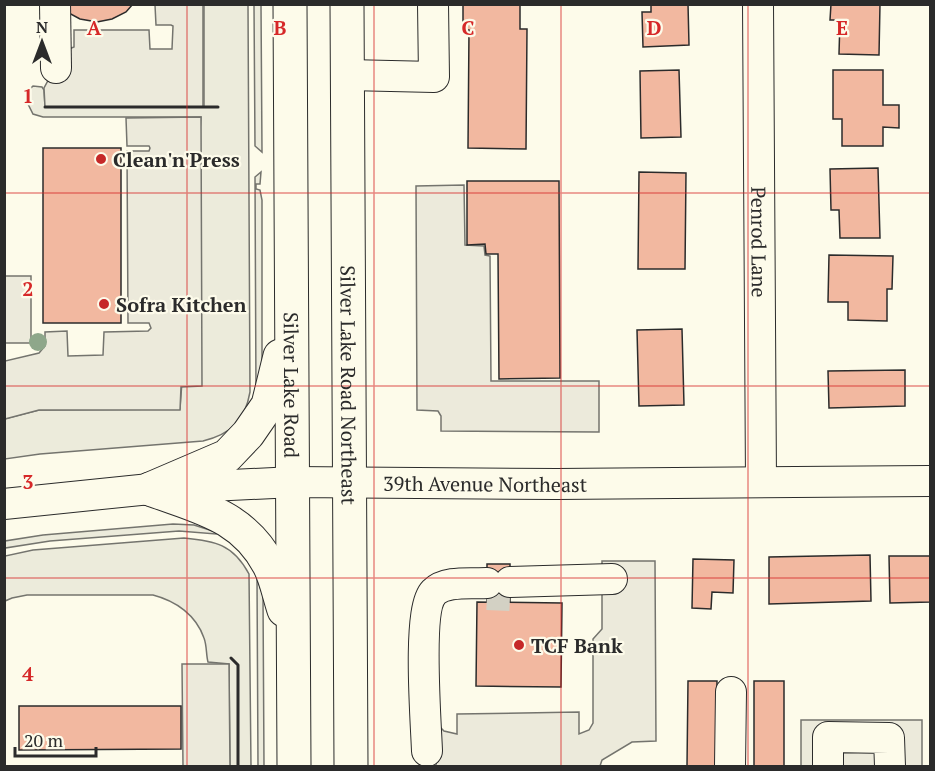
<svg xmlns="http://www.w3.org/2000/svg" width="935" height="771" font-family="'PT Serif',serif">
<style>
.green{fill:#ecebdb;stroke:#74746e;stroke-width:1.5}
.parking{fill:#eceadb;stroke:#74746e;stroke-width:1.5}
.building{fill:#f2b8a0;stroke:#2b2b2b;stroke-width:1.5}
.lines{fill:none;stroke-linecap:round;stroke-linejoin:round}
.minor-tunnel{stroke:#d3d1c4;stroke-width:30;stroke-dasharray:30 15;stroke-linecap:butt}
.minor-casing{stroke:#2b2b2b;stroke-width:32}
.major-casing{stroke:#2b2b2b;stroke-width:35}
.minor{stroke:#fdfbea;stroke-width:30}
.major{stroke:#fdfbea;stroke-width:33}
.wall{stroke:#2b2b2b;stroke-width:3}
.tree{fill:#8ea78a}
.grid{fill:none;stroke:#d62828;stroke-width:1.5;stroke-opacity:0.55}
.poi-dot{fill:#c62828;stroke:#fdfbea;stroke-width:2}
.labels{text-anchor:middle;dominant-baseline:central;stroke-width:4.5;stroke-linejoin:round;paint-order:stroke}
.poi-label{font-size:20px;font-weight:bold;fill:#2b2b2b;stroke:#fdfbea;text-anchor:start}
.street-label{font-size:20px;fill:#2b2b2b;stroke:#fdfbea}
.grid-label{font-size:20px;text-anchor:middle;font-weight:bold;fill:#d62828;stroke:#fdfbea;stroke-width:4.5;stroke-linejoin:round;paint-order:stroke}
</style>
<rect width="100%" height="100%" fill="#fdfbea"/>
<!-- green -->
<g class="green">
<path d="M204 5H248L250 392C245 421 231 434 203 441L40 454 5 459 4 419 39 410 180 409 201 117H43L33 114 27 102V92L33 86 42 87 44 90 45 107H204Z"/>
<path d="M254 5H261L262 152 255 146Z"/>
<path d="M261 172 260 184H256V189L260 190 262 200V375L256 395 255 177Z"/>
<path d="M173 524 194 525 216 532V534L179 531 50 541 5 548V541L43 535Z"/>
<path d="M184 538C215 541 233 544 249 574L251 766H230L229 664 208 662C206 655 207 646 204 638 196 615 176 601 153 595H27L12 598 5 601V556L33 550Z"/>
<path d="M257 578 263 596 264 766H258Z"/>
</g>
<!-- parking -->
<g class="parking">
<path d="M155 5H203V107H45L44 88 64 51 74 47V30H149L150 49H172L173 26 171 25H156Z"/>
<path d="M201 117 202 386 181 387 180 410H39L5 419V361L39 353 45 346V332L67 331 68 356 103 355 104 332 148 331 151 328 149 323H128L127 151H149L150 148 149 146H127L126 118Z"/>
<path d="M464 185 465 245 484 246 485 255 490 256 491 381H599V432L441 431V416L438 411 417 410 416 186Z"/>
<path d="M4 276H31V343H5Z"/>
<path d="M602 561H655L656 741 632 742 602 760 600 766H436L437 724 444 731 457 734V714L579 712V734L589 730 593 723V639L602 629Z"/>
<path d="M182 664H229L230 766H183Z"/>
<rect x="801" y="720" width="121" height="46"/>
</g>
<!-- building -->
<g class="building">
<path d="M59 4H133L126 12 112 19 97 22 80 19 65 11Z"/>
<path d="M463 4H520V29H527L526 149 468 148 469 30H463Z"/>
<path d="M651 4H688L689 45 643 47 642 12H651Z"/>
<path d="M831 4H880L879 55 839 54 840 20H830Z"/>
<path d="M679 70 681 137 641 138 640 71Z"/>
<path d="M833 70H883V105H899V128L883 127V146H842V119H833Z"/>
<rect x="43" y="148" width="78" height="175"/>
<path d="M878 168 880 238H840L839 210H831L830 169Z"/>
<path d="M639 172 686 173 685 269H638Z"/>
<path d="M467 181H559L560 378 499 379 498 254H486L485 244 467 245Z"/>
<path d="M829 255 893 256 892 289H887V321L848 320V302H828Z"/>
<path d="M682 329 684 405 639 406 637 330Z"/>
<path d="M905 370V406L829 408 828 371Z"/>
<path d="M870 555 871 601 769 604V557Z"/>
<path d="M889 556H930V602L890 603Z"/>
<path d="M693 559 734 560 733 593 712 592 711 609 692 608Z"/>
<rect x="487" y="564" width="23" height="38"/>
<path d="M477 602 562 603 561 687 476 686Z"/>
<path d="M688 681H717L716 766H687Z"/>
<rect x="754" y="681" width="30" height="85"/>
<path d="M19 706H181V749L19 750Z"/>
</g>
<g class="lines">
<!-- minor-tunnel -->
<path class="minor-tunnel" d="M487 595 510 596"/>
<!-- minor casing -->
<g class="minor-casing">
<g id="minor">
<path d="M55 4 56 68"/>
<path id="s1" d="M758 4 761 481"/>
<path d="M348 75 434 77 433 4"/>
<path id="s2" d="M4 504 150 489 294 482 557 484 930 481"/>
<path d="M510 582 612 579"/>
<path d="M427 751C426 723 417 609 434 592 446 580 471 584 487 583"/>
<path d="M730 766 731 692"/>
<path d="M828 766V737L889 738 890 766"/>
</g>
</g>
<!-- major casing -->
<g class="major-casing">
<g id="major">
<path id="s3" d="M290 4 294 766"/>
<path id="s4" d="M347 4 351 766"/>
<path d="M150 489 227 456 248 434 268 405 280 356"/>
<path d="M150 489C198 507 243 515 269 565 276 578 279 595 284 610"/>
</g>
</g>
<!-- minor -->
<use href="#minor" class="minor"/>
<!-- major -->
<use href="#major" class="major"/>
<!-- wall -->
<g class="wall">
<path d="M45 107H218"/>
<path d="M231 658 238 665V766"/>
</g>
</g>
<!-- trees -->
<circle class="tree" cx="38" cy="342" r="9"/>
<!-- grid -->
<path class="grid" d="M187 4V766M374 4V766M561 4V766M748 4V766M4 193H930M4 386H930M4 578H930"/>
<!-- markers -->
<g class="poi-dot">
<circle cx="101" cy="159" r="6"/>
<circle cx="104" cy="304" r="6"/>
<circle cx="519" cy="645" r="6"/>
</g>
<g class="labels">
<!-- poi labels -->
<g class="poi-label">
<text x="113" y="159">Clean'n'Press</text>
<text x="116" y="304">Sofra Kitchen</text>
<text x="531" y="645">TCF Bank</text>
</g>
<!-- street labels -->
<g class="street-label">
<text stroke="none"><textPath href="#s1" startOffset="238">Penrod Lane</textPath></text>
<text stroke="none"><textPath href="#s3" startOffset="381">Silver Lake Road</textPath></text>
<text stroke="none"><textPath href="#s4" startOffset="381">Silver Lake Road Northeast</textPath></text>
<text stroke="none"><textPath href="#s2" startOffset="482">39th Avenue Northeast</textPath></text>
</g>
</g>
<g class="grid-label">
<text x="94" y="35">A</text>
<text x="280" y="35">B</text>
<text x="468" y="35">C</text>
<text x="654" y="35">D</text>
<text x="842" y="35">E</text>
<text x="28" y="103">1</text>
<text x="28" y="296">2</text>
<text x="28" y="489">3</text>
<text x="28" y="681">4</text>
</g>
<!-- border -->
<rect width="935" height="771" fill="none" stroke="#2b2b2b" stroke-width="12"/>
<!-- north arrow -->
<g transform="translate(42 42)" stroke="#fdfbea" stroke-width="4.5" paint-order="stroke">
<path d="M0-4.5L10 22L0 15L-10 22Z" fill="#2b2b2b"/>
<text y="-9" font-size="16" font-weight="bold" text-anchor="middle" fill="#2b2b2b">N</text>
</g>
<!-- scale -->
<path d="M15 747v9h81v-9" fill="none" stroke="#2b2b2b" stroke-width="3"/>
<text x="24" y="747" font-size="18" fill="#2b2b2b" stroke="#fdfbea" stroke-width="4.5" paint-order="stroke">20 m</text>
</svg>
